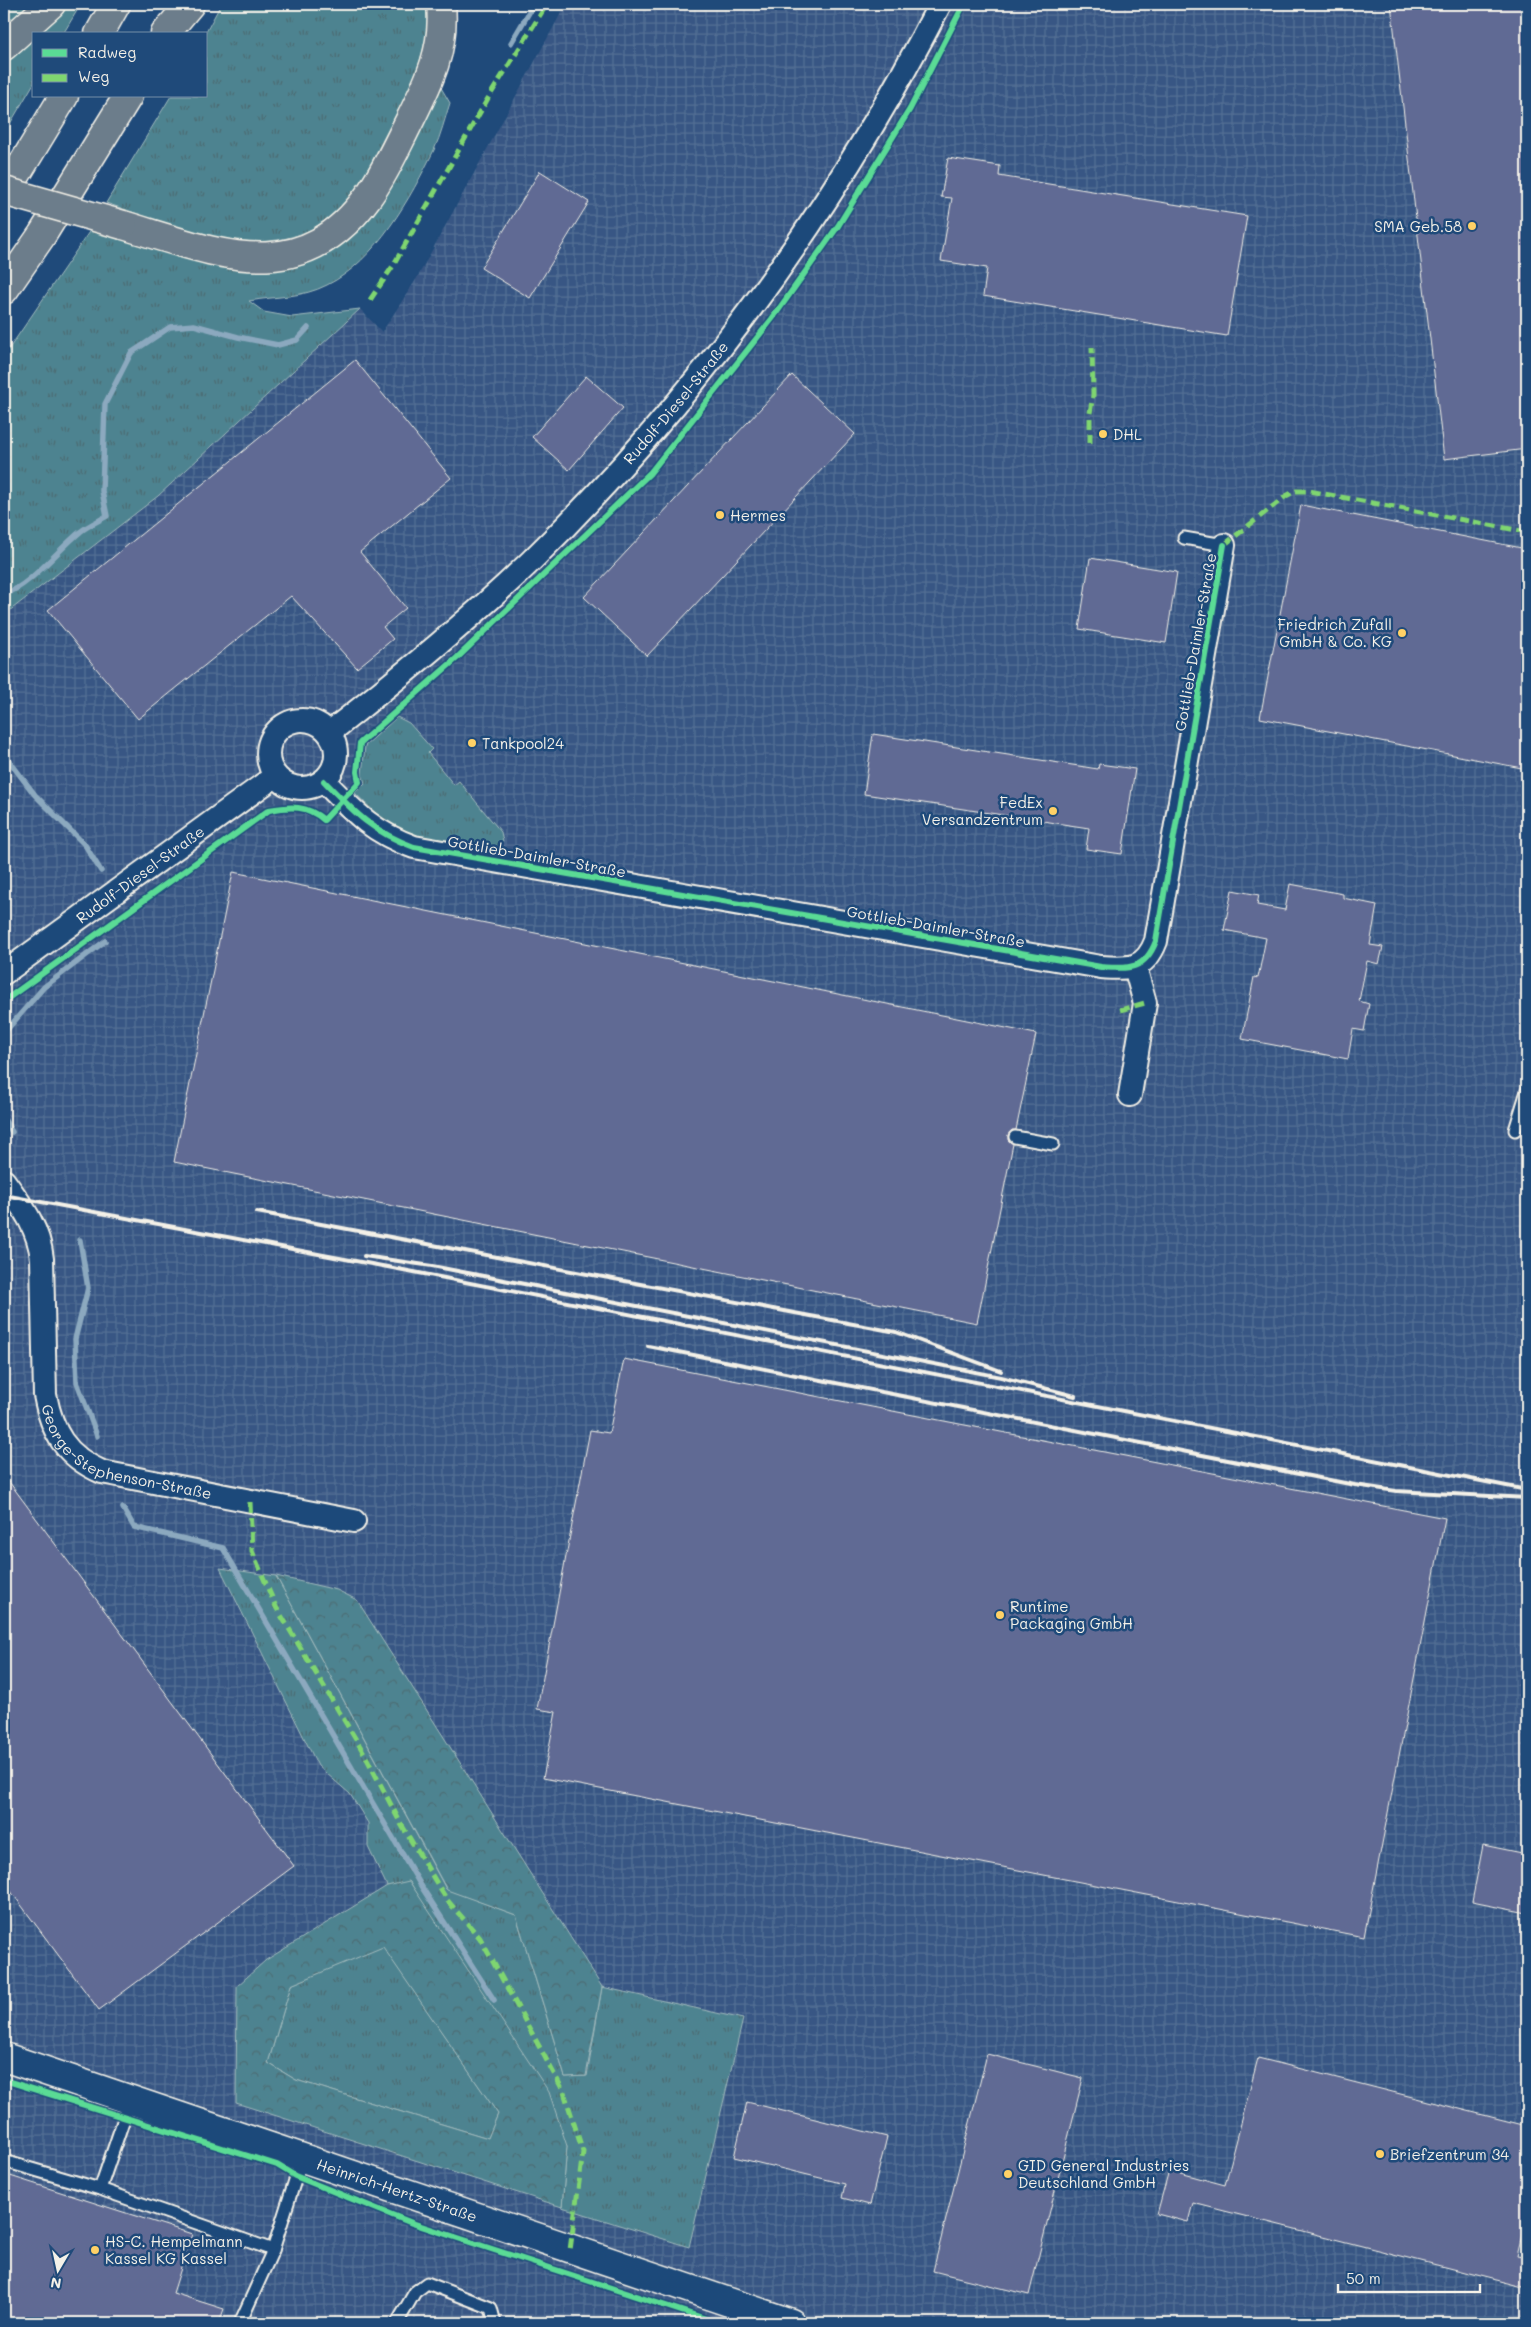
<svg xmlns="http://www.w3.org/2000/svg" width="1531" height="2327" font-family="Mali,sans-serif">
<style>
.industrial{fill:url(#industrial-grid)}
.grass{fill:url(#grass-tufts);stroke:#a1babc}
.forest{fill:url(#forest-crowns);stroke:#a1babc;fill-rule:evenodd}
.lines{fill:none;stroke-linecap:round;stroke-linejoin:round}
.stream{stroke:#8ca9bf;stroke-width:5.5}
.building{fill:#616b94;stroke:#f4f1e8}
.lane-casing{stroke:#f4f1e8;stroke-width:15}
.street-casing{stroke:#f4f1e8;stroke-width:26}
.secondary-casing{stroke:#f4f1e8;stroke-width:31}
.highway-casing{stroke:#f4f1e8;stroke-width:31}
.lane{stroke:#1f4a7a;stroke-width:11}
.street{stroke:#1f4a7a;stroke-width:22}
.secondary{stroke:#1f4a7a;stroke-width:28}
.highway{stroke:#6c7d8b;stroke-width:28}
.rail{stroke:#f4f1e8;stroke-width:4}
.highway-bridge-casing{stroke:#f4f1e8;stroke-width:31;stroke-linecap:butt}
.highway-bridge{stroke:#6c7d8b;stroke-width:28}
.quiet{stroke:#7fd670;stroke-width:5;stroke-dasharray:10 5;stroke-linecap:butt}
.cycleway-casing{stroke:#1f4a7a;stroke-width:9}
.cycleway{stroke:#5adb95;stroke-width:6}
.poi-dot{fill:#ffd166;stroke:#1f4a7a;stroke-width:2}
.labels{text-anchor:middle;dominant-baseline:central;stroke-width:5;stroke-linejoin:round;paint-order:stroke}
.poi-label{font-size:15px;fill:#f4f1e8;stroke:#1f4a7a;text-anchor:start}
.street-label{font-size:15px;fill:#f4f1e8;stroke:#1f4a7a}
</style>
<defs>
<pattern id="industrial-grid" width="8" height="8" patternUnits="userSpaceOnUse" patternTransform="scale(1.25)"><rect width="8" height="8" fill="#375784"/><path d="M0 4h8M4 0v8" fill="none" stroke="#557095"/></pattern>
<pattern id="grass-tufts" width="24" height="20" patternUnits="userSpaceOnUse" patternTransform="scale(1.25)"><rect width="24" height="20" fill="#4e8390"/><path d="M3 7l-1-3M5 7V3M7 7l1-3M15 17l-1-3M17 17v-4M19 17l1-3" fill="none" stroke="#4c6b72"/></pattern>
<pattern id="forest-crowns" width="20" height="18" patternUnits="userSpaceOnUse" patternTransform="scale(1.25)"><rect width="20" height="18" fill="#4e8390"/><path d="M2 6a3 3 0 1 1 6 0M12 15a3 3 0 1 1 6 0" fill="none" stroke="#4c6b72"/></pattern>
</defs>
<rect width="100%" height="100%" fill="#1f4a7a"/>
<filter id="ink" filterUnits="userSpaceOnUse"><feTurbulence type="fractalNoise" baseFrequency=".02" numOctaves="2"/><feDisplacementMap in="SourceGraphic" scale="10" xChannelSelector="R" yChannelSelector="G"/><feConvolveMatrix kernelMatrix="1 2 1 2 8 2 1 2 1" color-interpolation-filters="sRGB"/></filter>
<g filter="url(#ink)">
<!-- industrial -->
<path class="industrial" d="M566 4H1527V2323H4V615L158 496 360 309 382 332 417 278Z"/>
<!-- grass -->
<g class="grass">
<path d="M4 4H35L4 31Z"/>
<path d="M65 4H81L63 34H35Z"/>
<path d="M221 4H428C430 53 409 90 387 132 373 158 361 188 339 209 274 273 179 227 106 203L171 96H206L205 34Z"/>
<path d="M34 35V83L4 134V59Z"/>
<path d="M440 86 450 103C445 118 441 135 434 150 411 197 376 261 327 285 302 298 276 296 249 301L264 312 292 317 360 309 158 496 4 615V356L91 229 314 259 332 250 350 236Z"/>
<path d="M397 717 409 723 432 749 428 753 454 785 459 781 501 832 503 841 497 849 488 851 414 837 390 827 355 793 365 783 362 774 365 746Z"/>
<path d="M220 1568 276 1576 446 1889 516 1915 565 2077 587 2076 602 1987 743 2019 689 2247 562 2207 567 2146 410 1882 387 1886 368 1847V1823L350 1794 318 1766Z"/>
<path d="M383 1946 498 2114 488 2138 296 2080 268 2063 291 1985Z"/>
</g>
<!-- forest -->
<g class="forest">
<path d="M276 1576 337 1590 357 1600 602 1987 586 2076 565 2077 516 1915 447 1890Z"/>
<path d="M409 1881 549 2092 567 2146 562 2207 236 2103 237 1986 266 1960 387 1886ZM383 1947 498 2114 488 2138 296 2080 268 2063 291 1985Z"/>
</g>
<g class="lines">
<!-- stream -->
<g class="stream">
<path d="M511 43 534 4"/>
<path d="M4 594C27 589 60 548 80 532 87 526 98 521 107 516L102 491 105 404 131 353 170 327 194 325 238 337 278 345 297 340 308 328"/>
<path d="M4 754 35 795 85 845 101 871"/>
<path d="M4 1033 44 987 105 941"/>
<path d="M4 1119 12 1132"/>
<path d="M80 1240 88 1288 75 1339 77 1382 97 1436"/>
<path d="M123 1508 134 1527 223 1548 423 1889 494 2000"/>
</g>
</g>
<!-- building -->
<g class="building">
<path d="M1391 4H1527V449L1444 459Z"/>
<path d="M948 158 1000 166 999 176 1247 216 1227 336 983 296 987 268 941 261 952 198 941 197Z"/>
<path d="M540 171 589 202 530 298 481 268Z"/>
<path d="M355 360 451 478 360 552 406 608 383 627 393 639 357 668 291 596 138 719 48 610Z"/>
<path d="M792 375 855 434 647 656 584 597Z"/>
<path d="M586 376 623 408 569 470 532 437Z"/>
<path d="M1301 505 1527 549V769L1260 718Z"/>
<path d="M1090 558 1177 572 1166 643 1079 629Z"/>
<path d="M873 734 1098 769 1099 764 1135 769 1122 854 1086 849 1089 828 864 794Z"/>
<path d="M233 872 1036 1034 1016 1130H1012L1008 1135V1140L1013 1144 977 1323 174 1162Z"/>
<path d="M1290 884 1343 894V898L1377 905 1370 945 1383 947 1379 964 1367 961 1359 1001 1369 1004 1364 1031 1353 1029 1348 1059 1242 1039 1254 977 1258 978 1266 938 1224 930 1232 890 1259 895 1257 905 1285 910Z"/>
<path d="M624 1359 1445 1518 1364 1937 543 1778 556 1712 537 1709 590 1430 609 1433Z"/>
<path d="M4 1475 294 1866 99 2010 4 1882Z"/>
<path d="M1483 1845 1527 1854V1913L1472 1902Z"/>
<path d="M987 2054 1083 2078 1029 2295 933 2271Z"/>
<path d="M1258 2058 1527 2126V2214L1517 2255 1527 2257V2288L1193 2203 1188 2222 1157 2214 1169 2170 1225 2185Z"/>
<path d="M747 2102 887 2137 870 2205 842 2198 845 2184 734 2157Z"/>
<path d="M4 2174 192 2234 173 2293 224 2309 219 2323H4Z"/>
</g>
<g class="lines">
<!-- lane casing -->
<g class="lane-casing">
<g id="lane">
<path d="M1184 538 1224 545"/>
<path d="M1515 1130 1527 1091"/>
<path d="M1015 1137 1053 1144"/>
<path d="M4 2161 100 2189 273 2250"/>
<path d="M100 2189 130 2101"/>
<path d="M240 2323 273 2250 302 2158"/>
<path d="M397 2323 415 2292 427 2283 491 2308 495 2323"/>
</g>
</g>
<!-- street casing -->
<g class="street-casing">
<g id="street">
<circle cx="302" cy="754" r="34"/>
<path id="s1" d="M329 733C398 679 467 623 531 561 696 399 834 210 940 4"/>
<path d="M324 781C354 812 372 832 414 847L1101 967C1129 969 1145 970 1156 941L1224 545"/>
<path id="s2" d="M4 973 275 776"/>
<path d="M1130 1095 1145 1003 1135 967"/>
<path id="s3" d="M4 1181C22 1206 39 1228 42 1259L45 1395C52 1432 65 1456 102 1472L354 1521"/>
</g>
</g>
<!-- secondary casing -->
<g class="secondary-casing">
<g id="secondary">
<path id="s4" d="M4 2057 791 2323"/>
</g>
</g>
<!-- highway casing -->
<g class="highway-casing">
<g id="highway">
<path d="M99 34 116 4"/>
<path d="M165 34 190 4"/>
<path d="M4 46 51 4"/>
<path d="M4 195 64 96"/>
<path d="M123 225C215 252 299 291 367 198 382 178 393 154 404 132 425 89 446 54 441 4"/>
<path d="M4 290 42 235 128 96"/>
</g>
</g>
<!-- lane -->
<use href="#lane" class="lane"/>
<!-- street -->
<use href="#street" class="street"/>
<!-- secondary -->
<use href="#secondary" class="secondary"/>
<!-- highway -->
<use href="#highway" class="highway"/>
<!-- rail -->
<g class="rail">
<path d="M4 1195 414 1272 1527 1490"/>
<path d="M257 1212 896 1332 1001 1371"/>
<path d="M364 1256 432 1266 1001 1377 1075 1396"/>
<path d="M648 1346 1355 1485 1396 1491 1527 1498"/>
</g>
<!-- highway-bridge casing -->
<g class="highway-bridge-casing">
<path id="highway-bridge" d="M4 191 123 225"/>
</g>
<!-- highway-bridge -->
<use href="#highway-bridge" class="highway-bridge"/>
<!-- quiet -->
<g class="quiet">
<path d="M370 300 393 266 487 100 547 4"/>
<path d="M1090 443V413L1093 395 1092 347"/>
<path d="M1224 545 1286 496 1296 491H1309L1527 532"/>
<path d="M1120 1010 1145 1003"/>
<path d="M250 1502 252 1551 276 1607 364 1753 401 1824 447 1900 480 1938 564 2092 583 2152 570 2250"/>
</g>
<!-- cycleway casing -->
<g class="cycleway-casing">
<g id="cycleway">
<path d="M324 781C354 812 372 832 414 847L1101 967C1129 969 1145 970 1156 941L1224 545"/>
<path d="M4 1001 269 810C291 806 307 805 324 820L359 782 357 772 360 743 457 658 650 473 772 319 838 226 910 109 964 4"/>
<path d="M4 2080 277 2165 295 2176 412 2223 718 2323"/>
</g>
</g>
<!-- cycleway -->
<use href="#cycleway" class="cycleway"/>
</g>
</g>
<!-- markers -->
<g class="poi-dot">
<circle cx="1472" cy="226" r="5"/>
<circle cx="1103" cy="434" r="5"/>
<circle cx="720" cy="515" r="5"/>
<circle cx="1402" cy="633" r="5"/>
<circle cx="472" cy="743" r="5"/>
<circle cx="1053" cy="811" r="5"/>
<circle cx="1000" cy="1615" r="5"/>
<circle cx="1380" cy="2154" r="5"/>
<circle cx="1008" cy="2174" r="5"/>
<circle cx="95" cy="2250" r="5"/>
</g>
<g class="labels">
<!-- poi labels -->
<g class="poi-label">
<text x="1462" y="226" text-anchor="end">SMA Geb.58</text>
<text x="1113" y="434">DHL</text>
<text x="730" y="515">Hermes</text>
<text x="1392" y="624" text-anchor="end">Friedrich Zufall<tspan x="1392" dy="17">GmbH &amp; Co. KG</tspan></text>
<text x="482" y="743">Tankpool24</text>
<text x="1043" y="802" text-anchor="end">FedEx<tspan x="1043" dy="17">Versandzentrum</tspan></text>
<text x="1010" y="1606">Runtime<tspan x="1010" dy="17">Packaging GmbH</tspan></text>
<text x="1390" y="2154">Briefzentrum 34</text>
<text x="1018" y="2165">GID General Industries<tspan x="1018" dy="17">Deutschland GmbH</tspan></text>
<text x="105" y="2241">HS-C. Hempelmann<tspan x="105" dy="17">Kassel KG Kassel</tspan></text>
</g>
<!-- street labels -->
<g class="street-label">
<text stroke="none"><textPath href="#s1" startOffset="480">Rudolf-Diesel-Straße</textPath></text>
<text transform="translate(1195 642) rotate(-80)">Gottlieb-Daimler-Straße</text>
<text transform="translate(537 856) rotate(10)">Gottlieb-Daimler-Straße</text>
<text stroke="none"><textPath href="#s2" startOffset="168">Rudolf-Diesel-Straße</textPath></text>
<text transform="translate(936 926) rotate(10)">Gottlieb-Daimler-Straße</text>
<text stroke="none"><textPath href="#s3" startOffset="335">George-Stephenson-Straße</textPath></text>
<text stroke="none"><textPath href="#s4" startOffset="415">Heinrich-Hertz-Straße</textPath></text>
</g>
</g>
<!-- margin -->
<rect width="1531" height="2327" fill="none" stroke="#1f4a7a" stroke-width="20"/>
<rect x="10" y="10" width="1511" height="2307" fill="none" stroke="#f4f1e8" stroke-width="2" filter="url(#ink)"/>
<!-- legend -->
<rect x="32" y="32" width="175" height="65" fill="#1f4a7a" stroke="#748da6"/>
<rect x="42" y="49" width="25" height="8" fill="#5adb95" stroke="#748da6"/>
<text x="78" y="58" font-size="15" fill="#f4f1e8">Radweg</text>
<rect x="42" y="74" width="25" height="8" fill="#7fd670" stroke="#748da6"/>
<text x="78" y="82" font-size="15" fill="#f4f1e8">Weg</text>
<!-- north arrow -->
<g transform="translate(58 2270) rotate(189)" stroke="#1f4a7a" stroke-width="4" paint-order="stroke">
<path d="M0-4L9 19L0 12L-9 19Z" fill="#f4f1e8"/>
<text y="-8" font-size="14" font-weight="bold" text-anchor="middle" fill="#f4f1e8">N</text>
</g>
<!-- scale -->
<path d="M1338 2284v8h142v-8" fill="none" stroke="#f4f1e8" stroke-width="2.5"/>
<text x="1346" y="2284" font-size="15" fill="#f4f1e8" stroke="#1f4a7a" stroke-width="4" paint-order="stroke">50 m</text>
</svg>
